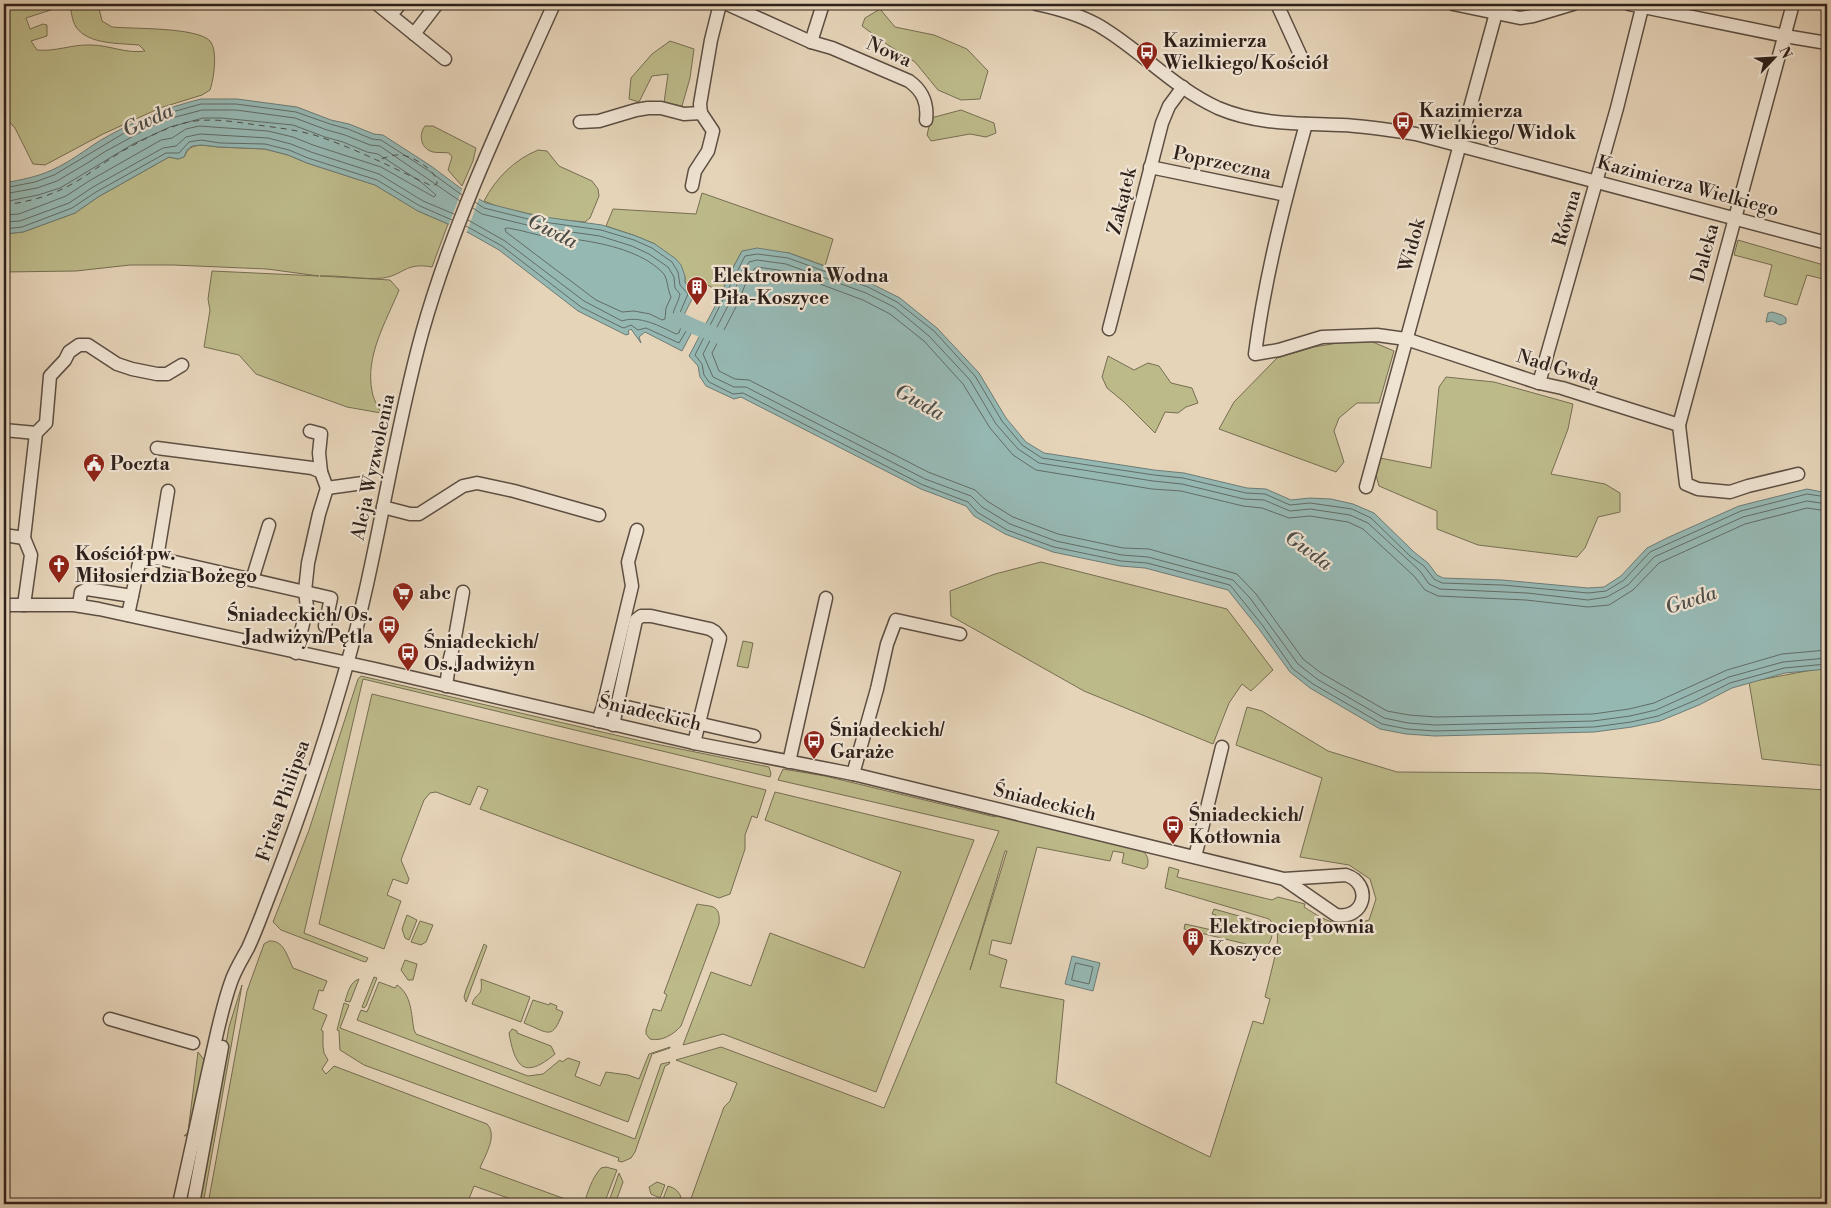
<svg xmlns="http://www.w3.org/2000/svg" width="1831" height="1208" font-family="'Libre Bodoni',serif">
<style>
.green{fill:#bdba8a;stroke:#766e52;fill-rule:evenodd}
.water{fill:#96b8b3;stroke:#6c7c76}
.pier{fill:#e6d4b9}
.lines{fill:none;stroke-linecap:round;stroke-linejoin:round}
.shore{stroke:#626c67;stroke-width:1}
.river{stroke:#96b8b3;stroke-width:15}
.ferry{stroke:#4d4e49;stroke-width:1;stroke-dasharray:6 5;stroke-linecap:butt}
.minor-casing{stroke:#5c4e42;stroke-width:15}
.minor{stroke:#efe3d2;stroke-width:12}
.labels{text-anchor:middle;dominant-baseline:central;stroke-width:4.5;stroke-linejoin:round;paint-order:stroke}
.poi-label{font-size:19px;font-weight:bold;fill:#2e211b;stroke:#efe3d2;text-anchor:start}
.street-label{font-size:19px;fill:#2e211b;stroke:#efe3d2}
.water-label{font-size:20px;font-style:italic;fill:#4d4e49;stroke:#efe3d2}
</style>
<rect width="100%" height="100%" fill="#e6d4b9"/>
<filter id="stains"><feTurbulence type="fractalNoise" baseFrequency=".004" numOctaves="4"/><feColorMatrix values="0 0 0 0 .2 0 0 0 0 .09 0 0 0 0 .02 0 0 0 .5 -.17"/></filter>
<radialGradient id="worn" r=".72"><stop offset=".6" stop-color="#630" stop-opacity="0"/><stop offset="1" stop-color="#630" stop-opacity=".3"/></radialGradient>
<!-- green -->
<g class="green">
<path d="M4 4H62L60 7 26 18 30 29 43 24 47 25V36L31 41 37 50C55 52 73 44 91 45 109 45 126 54 145 51L139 45C119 43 89 45 76 27 72 21 71 10 70 4H98L102 21 112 27C133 29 197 27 210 41 218 51 214 78 210 90L202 95 160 108 103 134 45 165 33 164 15 128 4 116Z"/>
<path d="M880 9 895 27 934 35 967 49 988 71 980 99 961 100 938 90 915 62 888 45 862 26 865 18Z"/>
<path d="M670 41 694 49 690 78 682 106 664 103 668 74 652 76 639 102 629 99 631 78 652 54Z"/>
<path d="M961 110 994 123 996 133 986 137 970 134 931 141 927 135 931 118Z"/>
<path d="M425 126H433L476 148 473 161 462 186 448 170 452 157 449 153C444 152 438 153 433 152 421 149 418 135 425 126Z"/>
<path d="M201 145 219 147 265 149 288 155 307 163 375 185 418 211 448 224 432 267C405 262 404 275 383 278 363 280 341 275 320 276L390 280 399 290C386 322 365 356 372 391 373 399 378 406 381 413L347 407 256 374 239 355 204 347 210 310 208 299 212 271 319 276 267 269 173 265H130L76 271 4 272V234L23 232 75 213 98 197 169 157 178 159 184 157C188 148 192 146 201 145Z"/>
<path d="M538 150 547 151 559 166 592 181 598 189 599 196 590 218 585 222 553 219 499 207 484 201C496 178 514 160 538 150Z"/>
<path d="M702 193 833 239 825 266 789 253 742 251 728 277 722 293 704 283 695 293 685 283V276L655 244 636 236 606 226 613 209 696 214Z"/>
<path d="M1738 240 1827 266V280L1807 275 1797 305 1764 296 1772 265 1734 255Z"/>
<path d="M1368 340 1394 351 1379 403H1357L1339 418 1334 431 1344 462 1336 472 1219 429 1234 402 1277 358 1314 347 1349 341Z"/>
<path d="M1108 356 1134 370 1148 363 1159 366 1171 383 1192 388 1198 403 1186 407 1178 413 1165 412 1155 433 1124 402 1107 388 1102 377Z"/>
<path d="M1446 377 1494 382 1573 404 1568 429 1551 474 1605 484 1620 493V512L1598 517 1585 548 1577 557 1478 545 1437 529V511L1379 486 1376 475 1380 458 1431 468 1439 387Z"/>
<path d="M1041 562 1227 609 1273 670 1251 691 1242 684 1229 703 1213 744 1084 691 951 616 950 591 995 574Z"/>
<path d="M743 641 753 643 748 668 737 666Z"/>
<path d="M1827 667V766L1762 759 1749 682Z"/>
<path d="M361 676 641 741 769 767 771 774 770 777 363 679 304 933 368 958 366 962 362 961 281 930 273 922 309 830 358 679Z"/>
<path d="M372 694 766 790 757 818 752 816 745 835V849L730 894 719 898 480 809 488 790 478 786 470 805 436 792 430 793 424 800 401 860 409 879 407 884 393 879 387 895 401 901 384 949 319 924Z"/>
<path d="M1247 707 1262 711 1328 751 1397 772 1540 773 1827 790V1204H689L724 1107 730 1101 737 1083 676 1060 721 1047 884 1108 999 831 778 780 783 769 825 776 995 817 998 814 1140 848C1146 854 1150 858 1147 867L1144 869 1122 863 1124 853 1113 851 1110 861 1037 847 1011 944 992 940 989 954 1007 960 1000 987 1064 1000 1056 1083 1210 1157 1253 1021 1263 1024 1270 999 1265 997 1277 948 1278 929 1269 919 1165 888 1169 867 1179 870 1177 877 1272 900 1278 897 1305 904 1304 907C1329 923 1340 929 1369 920L1376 899 1370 879 1349 865 1300 857 1322 778 1236 745ZM1006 851H1007L970 970 1005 851Z"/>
<path d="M775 792 974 840 876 1092 723 1034 683 1045 711 972 751 986 770 933 864 968 901 872 765 820Z"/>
<path d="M697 904C710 907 721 903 719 924L681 1026C674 1034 662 1042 650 1039L646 1034V1030L653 1009 661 1011 667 995 664 993Z"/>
<path d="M1214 909 1264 923C1274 930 1274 937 1267 946L1258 947 1184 929 1185 924 1212 930 1216 915 1212 914Z"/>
<path d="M407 915 417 920 409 940 405 938 402 929Z"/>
<path d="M420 921 433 925 426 942 421 945 411 942Z"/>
<path d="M269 941C284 940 287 956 293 968L327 981 323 991 319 990 313 1009 327 1015 321 1030 323 1031V1046L324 1053 328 1060 322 1069 326 1074 334 1066 487 1124C498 1136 485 1155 480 1168L579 1204H525L474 1186 467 1204H208L247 991 264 944Z"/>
<path d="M484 944 487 946 466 1002 464 997 466 990Z"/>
<path d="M405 960 417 964 413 980H408L401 970Z"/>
<path d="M374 977 377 978 366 1006 364 1008 362 1007Z"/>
<path d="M359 979 350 1002 345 1001C348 992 350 982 359 979Z"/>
<path d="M481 979 530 997 521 1022 472 1004C477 990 483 999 481 979Z"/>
<path d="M379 982 395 988 397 985C412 995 411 1014 414 1030L416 1034 528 1076 543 1074 560 1060 562 1062 568 1058 580 1062 575 1076 600 1086 606 1072 628 1075 639 1079 649 1054 670 1047V1048L652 1054 628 1122 357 1020 361 1010 367 1012Z"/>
<path d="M242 985 203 1204H197L229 1027Z"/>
<path d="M533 1000 549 1005 550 1003 557 1006 556 1009 563 1012C552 1041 549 1033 524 1023Z"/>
<path d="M344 1003 349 1005 340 1028 635 1139 661 1064 670 1062 669 1064 665 1066 635 1152 631 1158 622 1162 618 1161 619 1158 364 1065 340 1050 339 1031 337 1030Z"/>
<path d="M512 1029 517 1031V1033L551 1046 555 1054C524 1080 515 1067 509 1033Z"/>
<path d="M198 1052 205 1061 189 1135 184 1136 188 1132Z"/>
<path d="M606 1167 617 1170 604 1204H584C588 1191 592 1178 601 1168Z"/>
<path d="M619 1173 623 1182 615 1204H608Z"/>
<path d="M657 1182 665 1185 660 1198 651 1194 649 1187Z"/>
<path d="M668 1186C674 1188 678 1190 681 1197L679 1200 672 1202 663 1199Z"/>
</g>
<!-- water -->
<g class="water">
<path d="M201 99H237L297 107 331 120 349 124 374 134 383 135 431 166 463 190 486 203 537 216 602 225 636 236 655 244 676 259 681 265 685 276V283L695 293 684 315 697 322 682 351 645 332 639 337 641 343 631 329 628 331 629 334 626 335 578 311 499 250 469 233 418 211 375 185 307 163 288 155 265 149 219 147 201 145 192 146 187 150 184 157 178 159 169 157 98 197 75 213 23 232 4 234V183C20 180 37 177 52 170 70 162 85 150 101 140 134 121 164 108 201 99Z"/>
<path d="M757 248 789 253 870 283 900 298 937 328 979 373 1006 418 1026 442 1044 453 1154 470 1184 473 1247 488 1266 489 1291 500 1310 498 1331 499 1353 504 1374 513 1414 552 1428 563 1437 575 1443 578 1502 580 1588 588 1604 587 1621 576 1647 548 1669 537 1739 506 1807 489 1827 493V669L1785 673 1732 688 1699 705 1660 721 1632 727 1594 732 1435 736 1406 734 1380 729 1310 688 1290 672 1259 629 1228 590 1145 568 1120 566 1053 552 1005 534 974 516 966 506 921 489 741 397 734 399 706 386 700 377 698 366 689 356 721 295 728 277 742 251Z"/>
<path d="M1772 312 1782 315 1786 318V323L1780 325 1772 321 1766 322 1768 313Z"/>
<path d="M1072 956 1100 963 1093 991 1065 984Z"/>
</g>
<!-- pier -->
<path class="pier" d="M463 187 480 196 466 234 448 227Z"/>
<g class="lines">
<!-- shore -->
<g class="shore">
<path d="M4 188 35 182 54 175 126 132 165 114 201 104H236L296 112 330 124 348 129 372 139 381 140 429 171 462 195"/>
<path d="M4 194 37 188 57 181 89 162 106 151 150 127 168 119 202 110H236L295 118 327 130 345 135 370 145 380 146 460 201"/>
<path d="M4 202 38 195 60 188 133 144 170 127 203 118H221L293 125 325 137 343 142 367 152 378 154 421 182 436 195 434 197 381 167 313 145 293 137 268 131 199 126 186 129 172 138 161 140 89 181 66 196 19 214 4 215"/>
<path d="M468 220 505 241 584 301 622 321C639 315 660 326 676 334L679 333 681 327C666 314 677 309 680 294L675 288 674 277 668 267 649 254 632 246 600 236 535 227 482 214 473 208"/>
<path d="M4 222 20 221 69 203 93 187 163 148 176 146 186 137 200 134 268 138 291 144 311 152 379 174 423 201 454 214"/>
<path d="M466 226 502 246 581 307 621 327 624 328 631 325 638 330 646 328 679 343 689 326V323L681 319 679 315 688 294 680 285 678 272 672 262 652 248 634 240 601 230 536 221 484 208 475 202"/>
<path d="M508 228C522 230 535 235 549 237 559 239 570 238 580 240 607 244 642 252 662 272 668 277 667 289 671 297L666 308 665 319 662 320 650 314 634 311 622 312 596 300 506 232 505 229Z"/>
<path d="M4 229 22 227 72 208 96 192 166 153H179L189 142 201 140 220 143 265 144 289 150 308 158 377 180 420 206 452 220"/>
<path d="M1827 497 1807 494 1741 511 1650 552 1624 580 1606 591 1588 593 1502 585 1442 583 1434 579 1424 566 1410 556 1371 518 1352 509 1310 503 1290 505 1265 494 1246 493 1183 478 1154 475 1042 458 1022 445 1002 421 975 376 934 331 897 302 868 287 788 258 757 254 745 256 695 355 702 364 704 375 709 382 733 394 743 393 923 485 968 502 977 512 1007 530 1054 547 1121 561 1147 563 1230 585 1263 626 1293 669 1313 684 1382 724 1407 729 1435 731 1594 727 1631 722 1658 716 1696 700 1730 683 1784 668 1827 664"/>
<path d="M1827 504 1807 501 1743 517 1654 557 1628 585 1607 597 1588 600 1527 593 1440 589 1429 584 1420 571 1368 523 1350 515 1310 509 1290 511 1264 500 1244 499 1182 484 1153 481 1039 463 1018 449 996 424 970 380 929 336 894 307 866 293 786 264 757 260 749 262 738 282 731 300 703 354 713 377 734 387H746L925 479 971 496 982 507 1010 524 1056 541 1122 555 1148 557 1233 580 1250 598 1298 664 1317 679 1384 718 1408 723 1435 725 1593 721 1630 716 1656 710 1729 677 1783 662 1827 658"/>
<path d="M1827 511 1807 508 1745 524 1659 563 1633 590 1609 605 1588 607 1526 600 1438 596 1425 590 1414 576 1363 529 1348 522 1310 516 1289 518 1262 508 1243 506 1181 491 1152 489 1036 470 1013 455 990 428 963 384 924 341 890 314 863 300 785 271 757 267 754 269 745 285 738 303 712 353 719 371 735 379 749 380 928 472 975 490 987 501 1013 517 1058 534 1123 548 1149 549 1237 574 1256 594 1303 659 1321 673 1387 711 1409 715 1436 717 1593 714 1629 709 1654 703 1727 670 1782 654 1827 650"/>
<path d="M1076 963 1093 967 1089 984 1072 980Z"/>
</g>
<!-- river -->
<path class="river" d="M678 319 695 327 721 337"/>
<!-- ferry -->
<path class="ferry" d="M4 205C28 202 51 196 72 184 92 173 110 157 130 147 148 137 169 126 189 122 209 118 230 121 250 124 271 127 293 129 314 135 355 148 393 168 432 186L437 184C438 171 414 157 402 155 394 154 386 157 379 160"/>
<!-- minor casing -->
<g class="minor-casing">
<g id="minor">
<path d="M377 4 445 59"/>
<path d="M727 4 811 42 832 48 909 81C923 91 928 103 926 120"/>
<path d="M1036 4C1060 9 1085 16 1106 30 1144 54 1176 89 1218 108 1258 125 1299 123 1341 125 1366 126 1391 130 1416 134L1827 243"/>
<path d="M1277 4 1303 61"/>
<path d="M1453 4 1520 18 1533 16 1573 4"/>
<path d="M1629 4 1785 36 1827 43"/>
<path d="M391 15 400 4"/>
<path d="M414 34 437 4"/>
<path d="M811 42 823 4"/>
<path d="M580 122 599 121 636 110 648 108H661L684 114 701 113"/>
<path d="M1306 124C1285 200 1265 276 1255 354L1279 350 1322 337 1377 335 1406 339 1539 383 1562 388 1679 425 1686 484 1698 489 1730 492 1748 486 1798 474"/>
<path d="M1150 167 1286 195"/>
<path d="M692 186 695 171 708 151 713 131 701 113 700 104 711 40 720 4"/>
<path d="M1109 329 1162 123 1169 106 1183 87"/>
<path d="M1539 383 1617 108 1643 4"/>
<path d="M1679 425 1793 4"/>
<path d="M4 430 36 433"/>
<path d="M310 431 321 434 319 453 321 472"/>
<path d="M157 448 312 468 321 472 327 488 363 483"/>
<path d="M1366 487 1496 13"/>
<path d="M383 507 410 514H419L463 486 477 483 514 491 599 515"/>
<path d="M4 535 24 538"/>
<path d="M157 558 168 491"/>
<path d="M252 580 269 525"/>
<path d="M4 605H74L99 609 375 669 694 743 853 774 1284 879 1346 875C1373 884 1365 920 1336 915L1284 879"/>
<path d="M24 605 31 555 24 538 36 433 46 423 50 376 65 360 69 352 79 345H88L117 364 132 369 157 374H167L182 365"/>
<path d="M79 605 81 592 87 589 132 596"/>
<path d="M128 615 139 563 157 558 331 598 325 626"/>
<path d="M296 653 307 607 305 591 308 563 319 514 327 488"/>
<path d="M446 686 450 658 454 643 463 592"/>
<path d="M618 705 754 736"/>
<path d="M598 721 603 707 632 586 628 562 637 530"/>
<path d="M613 725 636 620 641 616H651L710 629 715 632 720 638 694 743"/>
<path d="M789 762 826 598"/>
<path d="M853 774 877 689 887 644 896 620 960 634"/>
<path d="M1195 857 1222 747"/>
<path d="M110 1019 193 1043"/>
<path d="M179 1204C189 1159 199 1113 209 1068 216 1039 221 1010 231 982 235 970 242 959 248 948 255 933 261 917 267 901 295 830 320 758 341 685 376 570 390 449 422 333 454 219 506 111 554 4"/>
<path d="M193 1204 222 1047"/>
</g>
</g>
<!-- minor -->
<use href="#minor" class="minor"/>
</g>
<!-- icons -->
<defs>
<g id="bus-pin" transform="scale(1.125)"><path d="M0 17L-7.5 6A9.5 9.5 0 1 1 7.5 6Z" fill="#8f2418" stroke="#efe3d2"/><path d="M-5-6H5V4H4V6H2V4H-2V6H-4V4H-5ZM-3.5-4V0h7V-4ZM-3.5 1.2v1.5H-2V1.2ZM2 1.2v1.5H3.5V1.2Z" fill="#fff"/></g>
<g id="building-pin" transform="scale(1.125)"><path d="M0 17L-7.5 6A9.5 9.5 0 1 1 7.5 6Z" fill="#8f2418" stroke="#efe3d2"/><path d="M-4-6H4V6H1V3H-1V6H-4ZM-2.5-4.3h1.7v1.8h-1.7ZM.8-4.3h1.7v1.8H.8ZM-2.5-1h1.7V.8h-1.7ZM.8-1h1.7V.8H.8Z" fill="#fff"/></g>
<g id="civic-pin" transform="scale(1.125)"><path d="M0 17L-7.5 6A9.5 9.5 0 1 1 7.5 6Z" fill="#8f2418" stroke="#efe3d2"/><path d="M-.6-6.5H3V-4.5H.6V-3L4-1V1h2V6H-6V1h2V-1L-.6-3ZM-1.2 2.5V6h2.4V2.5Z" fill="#fff"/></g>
<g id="church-pin" transform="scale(1.125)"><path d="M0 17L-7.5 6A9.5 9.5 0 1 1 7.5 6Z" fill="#8f2418" stroke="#efe3d2"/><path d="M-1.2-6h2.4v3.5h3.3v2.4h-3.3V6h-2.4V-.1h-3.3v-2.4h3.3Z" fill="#fff"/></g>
<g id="supermarket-pin" transform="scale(1.125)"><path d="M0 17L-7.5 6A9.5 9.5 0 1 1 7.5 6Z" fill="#8f2418" stroke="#efe3d2"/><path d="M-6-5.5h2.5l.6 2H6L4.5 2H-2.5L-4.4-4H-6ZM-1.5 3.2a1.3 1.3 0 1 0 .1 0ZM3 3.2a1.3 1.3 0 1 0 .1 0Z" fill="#fff"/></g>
</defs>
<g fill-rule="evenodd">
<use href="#bus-pin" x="1147" y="52"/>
<use href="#bus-pin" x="1403" y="122"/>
<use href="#building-pin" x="697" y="287"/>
<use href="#civic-pin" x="94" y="464"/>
<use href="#church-pin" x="59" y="565"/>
<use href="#supermarket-pin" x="403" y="593"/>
<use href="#bus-pin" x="389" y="626"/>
<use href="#bus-pin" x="408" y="653"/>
<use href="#bus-pin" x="814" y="741"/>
<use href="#bus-pin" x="1173" y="826"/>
<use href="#building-pin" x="1193" y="938"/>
</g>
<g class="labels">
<!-- poi labels -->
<g class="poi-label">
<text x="1163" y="41">Kazimierza<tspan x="1163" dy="22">Wielkiego/ Kościół</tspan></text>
<text x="1419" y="111">Kazimierza<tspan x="1419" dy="22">Wielkiego/ Widok</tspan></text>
<text x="713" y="276">Elektrownia Wodna<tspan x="713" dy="22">Piła-Koszyce</tspan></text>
<text x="110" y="464">Poczta</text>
<text x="75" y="554">Kościół pw.<tspan x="75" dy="22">Miłosierdzia Bożego</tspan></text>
<text x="419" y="593">abc</text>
<text x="373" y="615" text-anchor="end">Śniadeckich/ Os.<tspan x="373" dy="22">Jadwiżyn/Pętla</tspan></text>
<text x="424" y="642">Śniadeckich/<tspan x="424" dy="22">Os. Jadwiżyn</tspan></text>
<text x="830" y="730">Śniadeckich/<tspan x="830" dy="22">Garaże</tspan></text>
<text x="1189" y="815">Śniadeckich/<tspan x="1189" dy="22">Kotłownia</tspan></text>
<text x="1209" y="927">Elektrociepłownia<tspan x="1209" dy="22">Koszyce</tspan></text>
</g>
<!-- street labels -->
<g class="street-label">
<text transform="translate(889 52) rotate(24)">Nowa</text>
<text transform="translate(1222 163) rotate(12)">Poprzeczna</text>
<text transform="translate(1688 186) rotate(15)">Kazimierza Wielkiego</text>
<text transform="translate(1122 201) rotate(-76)">Zakątek</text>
<text transform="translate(1567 218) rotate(-74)">Równa</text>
<text transform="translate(1412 245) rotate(-75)">Widok</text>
<text transform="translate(1705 253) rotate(-75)">Daleka</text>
<text transform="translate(1558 368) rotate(17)">Nad Gwdą</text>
<text transform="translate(373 467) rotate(-78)">Aleja Wyzwolenia</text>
<text transform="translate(650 713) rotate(13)">Śniadeckich</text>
<text transform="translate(283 801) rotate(-71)">Fritsa Philipsa</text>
<text transform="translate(1045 802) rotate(14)">Śniadeckich</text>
</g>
<!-- water labels -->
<g class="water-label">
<text transform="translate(148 121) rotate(-24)">Gwda</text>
<text transform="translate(552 232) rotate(27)">Gwda</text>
<text transform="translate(919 403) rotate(29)">Gwda</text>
<text transform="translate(1308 551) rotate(36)">Gwda</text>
<text transform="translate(1691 601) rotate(-18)">Gwda</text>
</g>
</g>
<!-- margin -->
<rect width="1831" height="1208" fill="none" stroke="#e6d4b9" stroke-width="20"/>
<rect x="5" y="5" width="1821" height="1198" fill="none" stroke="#2e211b" stroke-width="2.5"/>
<rect x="10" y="10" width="1811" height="1188" fill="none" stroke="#2e211b"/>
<!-- north arrow -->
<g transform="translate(1774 58) rotate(65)" stroke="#efe3d2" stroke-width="4" paint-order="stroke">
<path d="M0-4L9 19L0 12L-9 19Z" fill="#2e211b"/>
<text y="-8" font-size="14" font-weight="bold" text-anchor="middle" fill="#2e211b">N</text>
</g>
<rect width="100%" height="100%" filter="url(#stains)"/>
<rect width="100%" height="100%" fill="url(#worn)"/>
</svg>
